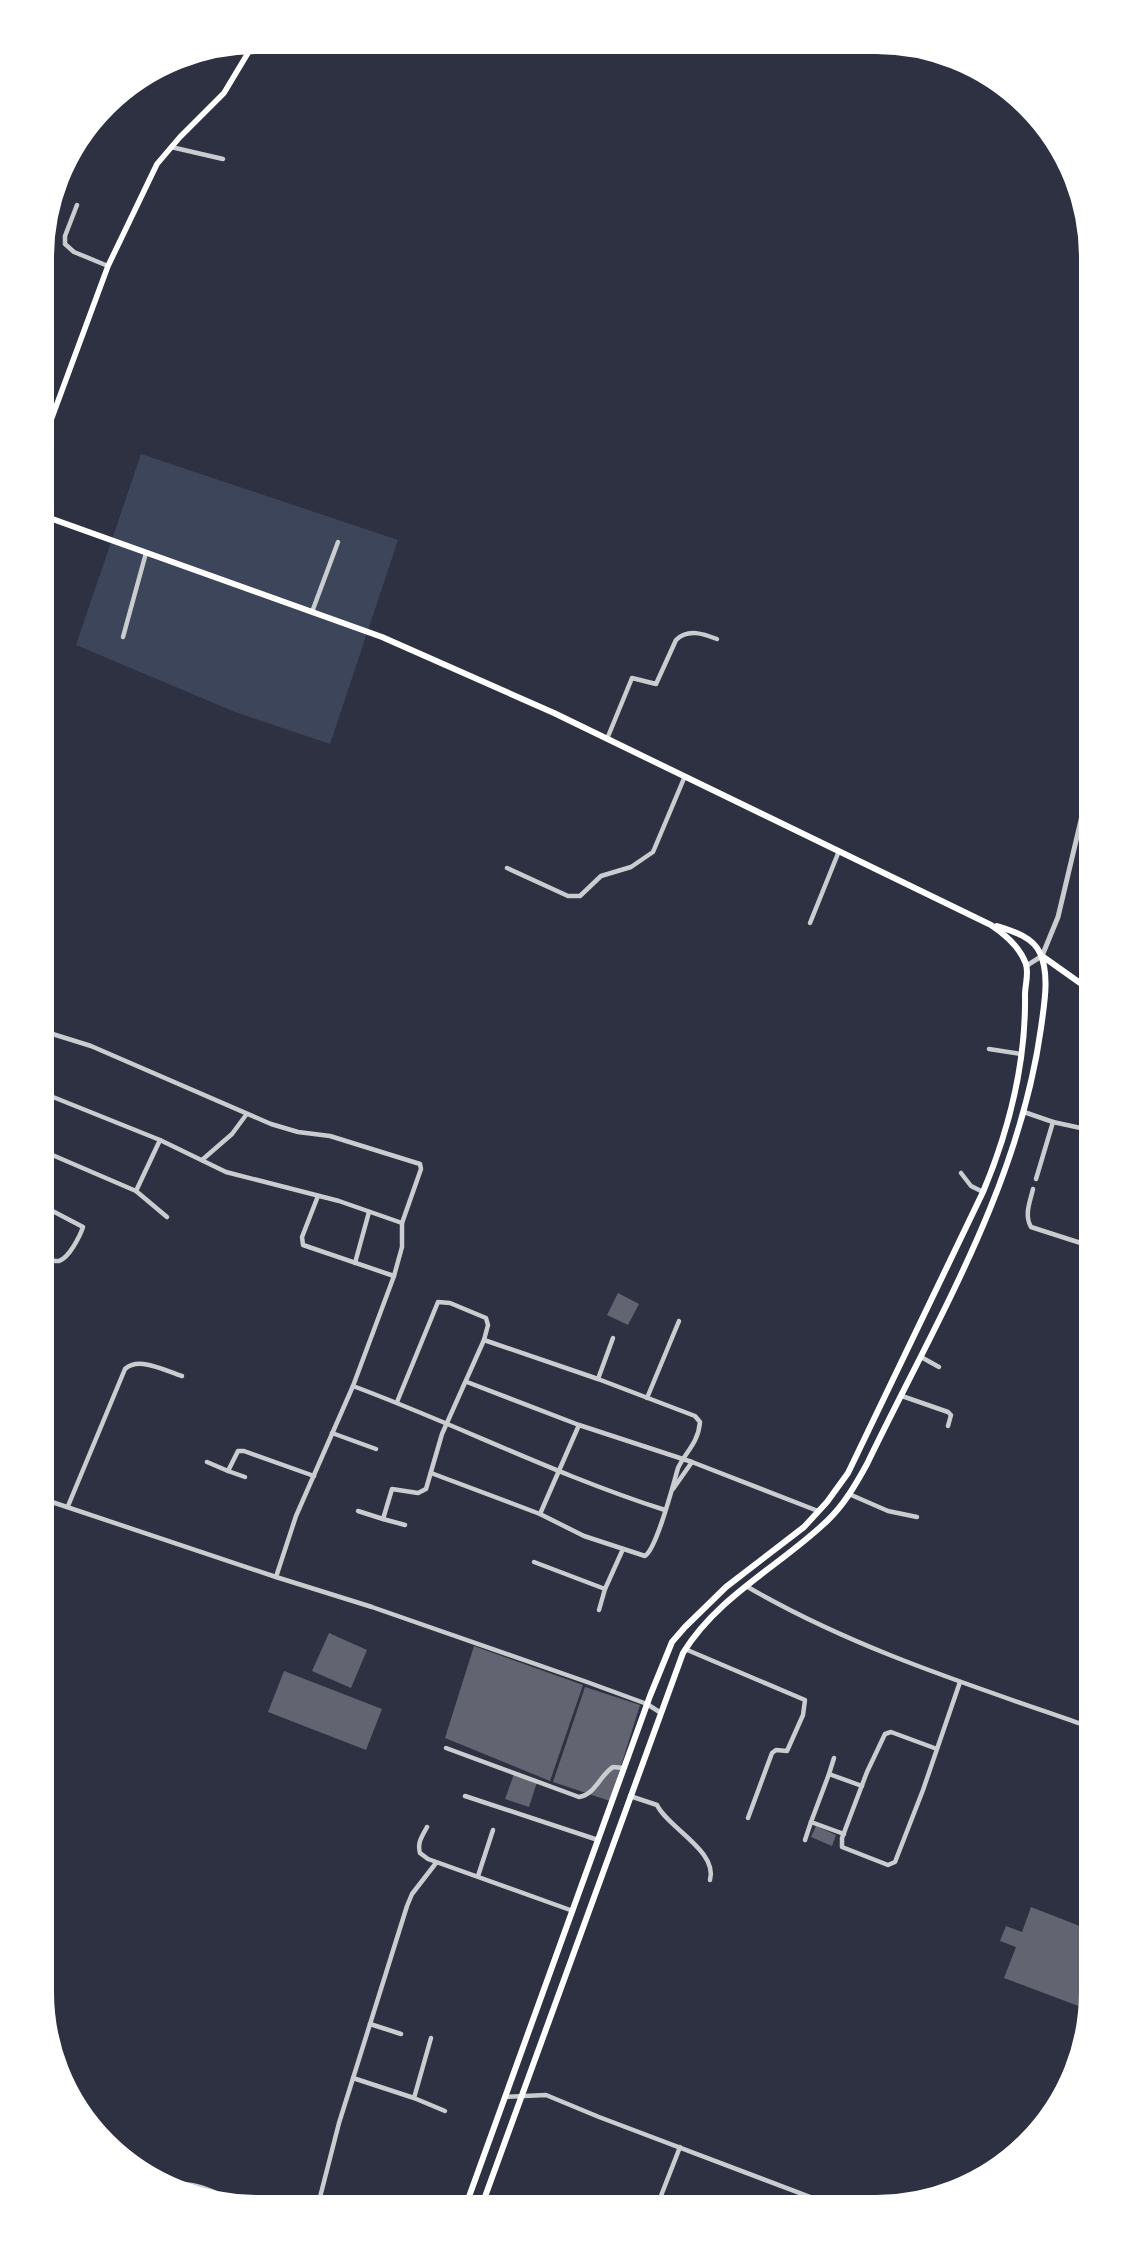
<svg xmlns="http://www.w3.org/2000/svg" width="1133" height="2249" font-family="Poppins,sans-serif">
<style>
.green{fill:#3c4559}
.building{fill:#626471}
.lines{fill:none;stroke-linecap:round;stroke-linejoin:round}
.minor{stroke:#caccd0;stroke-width:4.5}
.tertiary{stroke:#caccd0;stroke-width:5}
.secondary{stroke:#fff;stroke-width:5.5}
.primary{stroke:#fff;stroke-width:6}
.rim{fill:none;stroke:#fff;stroke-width:6}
</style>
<rect width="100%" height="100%" fill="#2d3142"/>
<!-- green -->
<path class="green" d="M141 454 398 540 330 744 235 712 76 645Z"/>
<!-- building -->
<g class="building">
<path d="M618 1293 639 1304 628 1325 607 1315Z"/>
<path d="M329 1633 367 1650 351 1688 312 1671Z"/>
<path d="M474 1646 583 1685 550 1781 445 1738Z"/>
<path d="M284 1671 382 1709 366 1750 268 1712Z"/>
<path d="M585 1687 640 1705 610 1801 553 1782Z"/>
<path d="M514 1774 537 1782 529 1807 505 1799Z"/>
<path d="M816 1826 836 1835 832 1846 811 1837Z"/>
<path d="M1031 1907 1090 1930 1089 2010 1004 1978 1016 1947 1000 1941 1006 1926 1022 1932Z"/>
</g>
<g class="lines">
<!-- minor -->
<g class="minor">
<path d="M171 147 223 159"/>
<path d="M77 205 65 236V244L74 252 108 266"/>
<path d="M312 612 338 542"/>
<path d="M123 637 146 553"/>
<path d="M607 739 632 678 656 684 676 640C688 628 704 634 717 639"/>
<path d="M1082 818 1090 822"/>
<path d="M507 868 568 896H580L601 876 631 867 653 852 685 776"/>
<path d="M810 923 839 851"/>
<path d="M43 1031 91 1046 271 1124 298 1132 330 1136 420 1164 421 1169 402 1223V1247L394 1276"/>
<path d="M989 1049 1021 1054"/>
<path d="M43 1093 160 1140 226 1172 339 1201 402 1223"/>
<path d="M43 1103 48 1094"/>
<path d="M1024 1112 1053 1122 1036 1179"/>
<path d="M1053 1122 1090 1130"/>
<path d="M43 1151 136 1191 160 1140"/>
<path d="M202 1160 232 1134 246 1115"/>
<path d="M961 1173 971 1186 983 1192"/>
<path d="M1033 1189C1030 1202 1024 1215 1031 1227L1090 1246"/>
<path d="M136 1191 167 1217"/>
<path d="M43 1256C48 1258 53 1262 59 1261 69 1258 80 1236 83 1227L43 1206"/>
<path d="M355 1263 369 1212"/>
<path d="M921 1357 939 1367"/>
<path d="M598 1379 613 1338"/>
<path d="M467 1382 579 1425 692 1462 818 1511"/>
<path d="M353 1386C458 1425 558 1476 665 1510"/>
<path d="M902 1396 948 1412 951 1415 948 1426"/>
<path d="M647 1398 679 1321"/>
<path d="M332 1433 376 1449"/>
<path d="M207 1462 228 1471 238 1451H244L314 1476"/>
<path d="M228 1471 245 1477"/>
<path d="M431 1473 540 1514 584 1536 645 1556C657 1548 673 1485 678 1468 686 1451 698 1444 700 1422L695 1416 598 1379 484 1340"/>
<path d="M673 1489 692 1462"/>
<path d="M849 1494 888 1511 917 1517"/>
<path d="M43 1499 276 1577 372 1607 587 1682 647 1704 661 1713"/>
<path d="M68 1506 125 1369C139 1356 166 1371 182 1376"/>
<path d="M358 1511 383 1519 392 1489 418 1493 426 1489 442 1434 484 1340 488 1325 486 1318 450 1303 438 1302 397 1402"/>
<path d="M540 1514 579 1425"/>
<path d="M383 1519 405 1525"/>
<path d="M534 1562 605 1589"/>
<path d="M276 1577 296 1516 353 1386 394 1276 303 1245 302 1237 318 1196"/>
<path d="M746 1586C854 1649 973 1686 1090 1727"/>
<path d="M599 1610 605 1589 623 1549"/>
<path d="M685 1649 805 1700 803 1715 787 1751 776 1750 772 1753 748 1818"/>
<path d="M446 1748 579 1797C595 1795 600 1775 613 1767L624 1768"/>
<path d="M937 1749 891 1732 885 1734 867 1772 842 1838V1847L888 1865 895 1862 923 1790 960 1682"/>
<path d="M829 1774 834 1758"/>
<path d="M465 1796 598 1840"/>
<path d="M630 1796 657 1805C668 1828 718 1851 710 1880"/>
<path d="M427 1827C422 1836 417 1843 420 1853L428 1859 573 1911"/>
<path d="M844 1834 811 1822 829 1774 862 1786"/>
<path d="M805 1840 811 1822"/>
<path d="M478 1876 493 1830"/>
<path d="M370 2024 401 2034"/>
<path d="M353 2078 414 2098 431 2038"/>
<path d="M505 2097 546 2095 599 2117 834 2206"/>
<path d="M414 2098 445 2111"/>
<path d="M173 2188C185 2175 229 2199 243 2205"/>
<path d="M318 2205 339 2123 407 1906 412 1894 436 1863"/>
<path d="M657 2206 680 2147"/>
</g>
<!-- tertiary -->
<path class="tertiary" d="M1026 966 1042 956 1058 917 1090 782"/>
<!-- secondary -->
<path class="secondary" d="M44 439 108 266 157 164 180 137 224 93 254 43"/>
<!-- primary -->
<g class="primary">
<path d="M44 516 382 637 554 713 991 925C1006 935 1020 947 1026 964 1029 974 1025 985 1025 995 1026 1062 1009 1130 983 1192L848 1473 827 1502 804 1527 726 1587 685 1627 672 1642 650 1696 466 2205"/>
<path d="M1042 956 1090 990"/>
<path d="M482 2205 683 1653C718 1596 780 1566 827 1521 844 1505 856 1484 867 1464 935 1323 1019 1186 1041 1028 1044 1005 1050 975 1040 953 1033 937 1013 931 997 926"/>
</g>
</g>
<!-- crop -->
<path d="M0 0H1133V2249H0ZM257 51H876A206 206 0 0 1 1082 257V1992A206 206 0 0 1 876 2198H257A206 206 0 0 1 51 1992V257A206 206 0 0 1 257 51Z" fill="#fff" fill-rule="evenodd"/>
<path class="rim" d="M257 51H876A206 206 0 0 1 1082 257V1992A206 206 0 0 1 876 2198H257A206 206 0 0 1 51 1992V257A206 206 0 0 1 257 51Z"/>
</svg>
